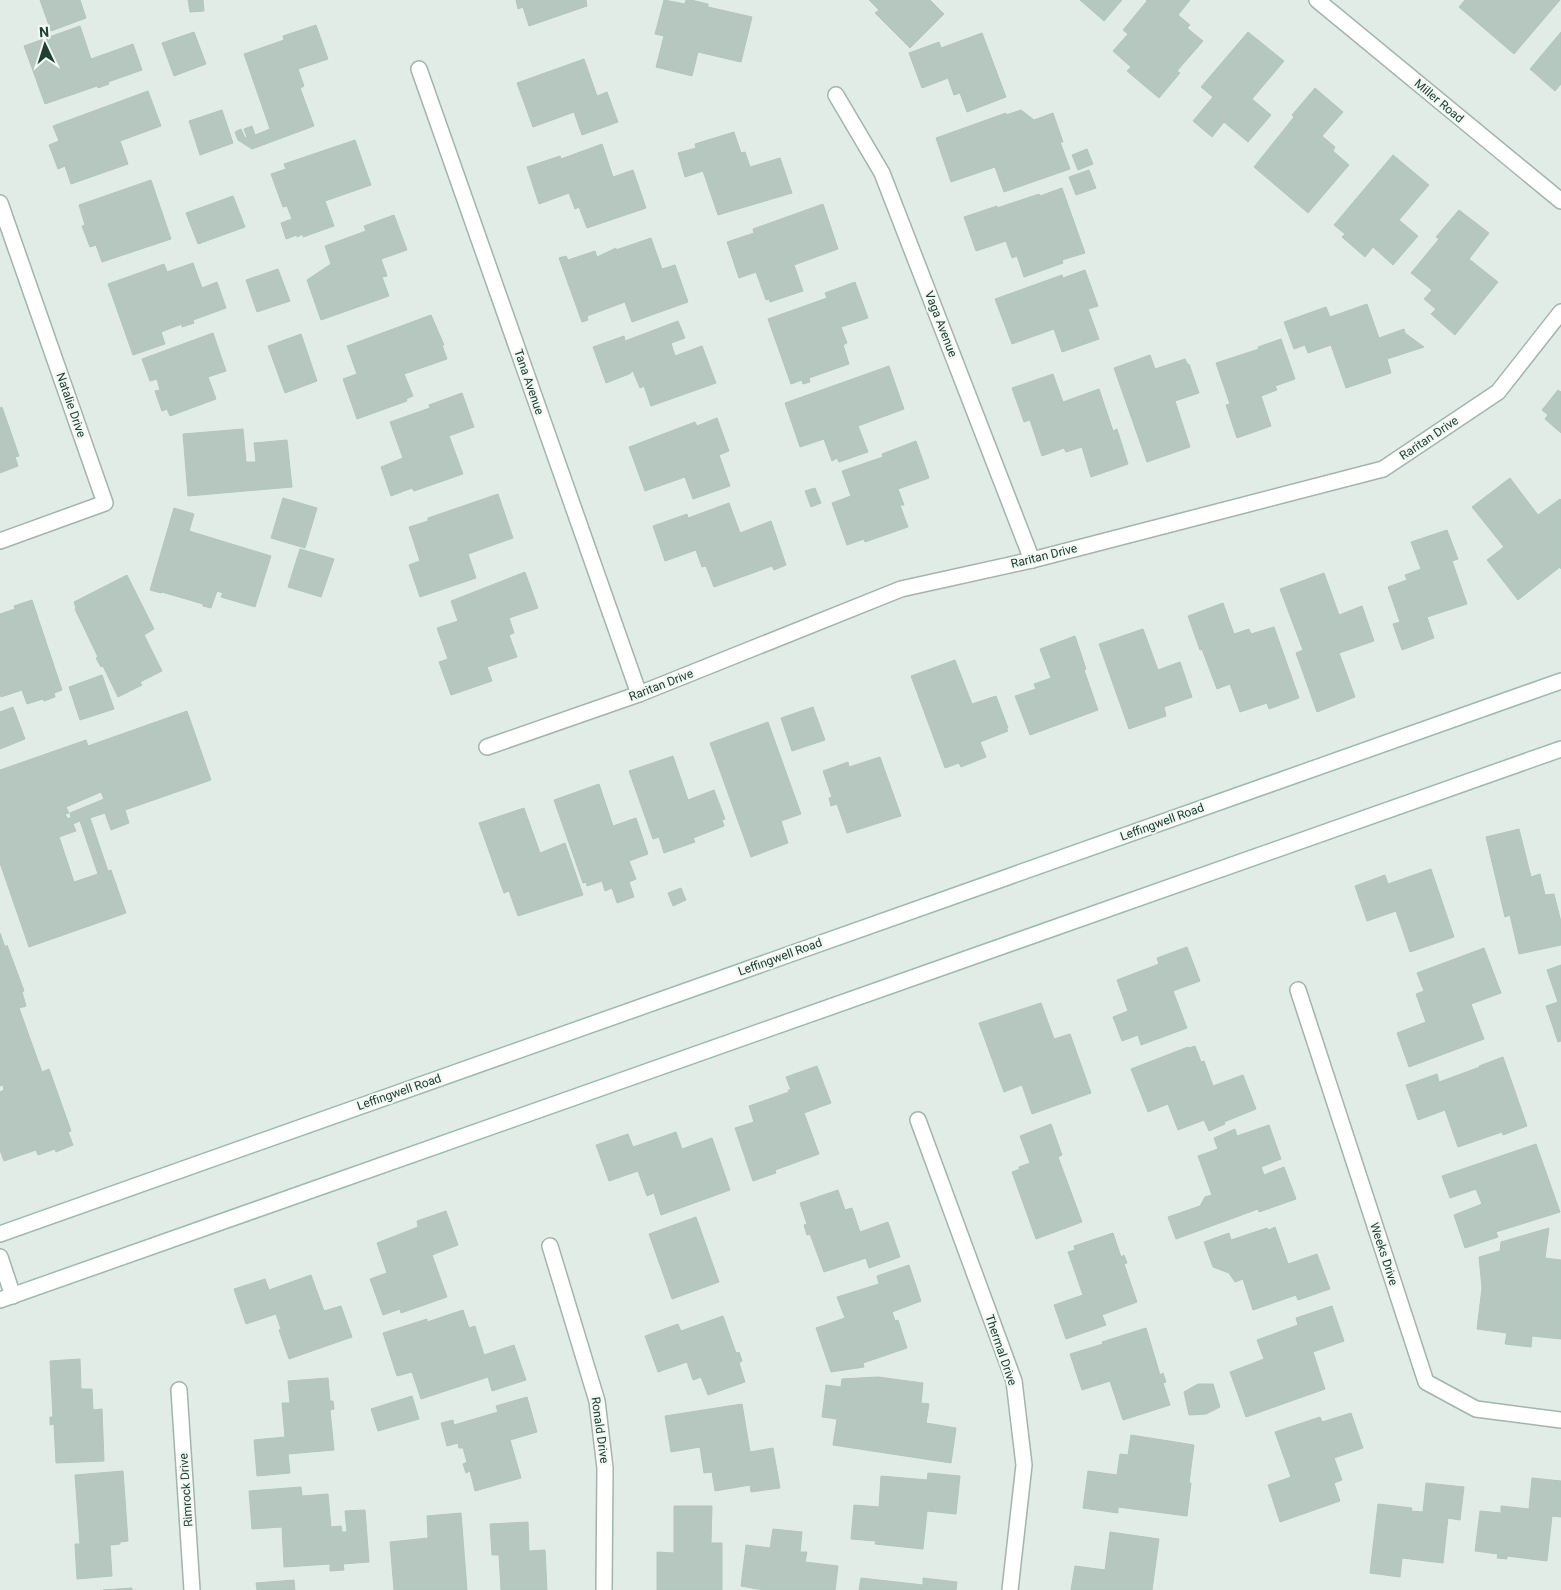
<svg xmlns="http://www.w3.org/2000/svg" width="1561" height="1590" font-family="Roboto,sans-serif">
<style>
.building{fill:#b6c7bf;stroke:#b3c6bc;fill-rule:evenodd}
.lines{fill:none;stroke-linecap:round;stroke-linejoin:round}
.street-casing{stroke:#a3b4ad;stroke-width:18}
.secondary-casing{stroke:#9eb9ad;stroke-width:18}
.street{stroke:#fff;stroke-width:15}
.secondary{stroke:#fff;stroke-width:15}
.labels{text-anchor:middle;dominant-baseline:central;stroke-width:4.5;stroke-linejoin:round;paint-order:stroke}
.street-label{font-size:12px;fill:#203e33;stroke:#f2f9f4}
</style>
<rect width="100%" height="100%" fill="#e1ece6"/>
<!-- building -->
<g class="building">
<path d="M40 0H80L86 18 51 31Z"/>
<path d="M188 0H203L204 11 190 12Z"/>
<path d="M516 0H586L587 6 529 26 523 7 518 9Z"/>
<path d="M664 0 685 4 686 0H691L708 4V7L752 17 741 62 698 52 692 76 656 67 664 36 655 34Z"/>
<path d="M869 0H930L944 14 910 48 875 13 879 10Z"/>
<path d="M1080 0H1122L1104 21Z"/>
<path d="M1146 0H1190L1178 15 1190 25 1187 28 1203 41 1177 71 1180 73 1159 98 1127 71 1131 67 1113 51 1128 34 1123 30 1147 1Z"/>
<path d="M1465 0H1560L1514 54 1459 7Z"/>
<path d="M316 25 328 59 298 69 304 86 300 88 314 126 252 149 238 140 235 132 241 129 245 138 247 137 244 129 252 126 255 135 270 129 244 54 284 40 283 36Z"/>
<path d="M80 26 91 59 133 44 142 70 108 82 109 84 98 88 97 86 45 104 24 46Z"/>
<path d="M194 32 206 64 174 76 162 43Z"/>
<path d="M1248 32 1284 61 1252 99 1271 115 1248 142 1224 122 1212 137 1193 121 1213 97 1201 87Z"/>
<path d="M1561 32V84L1555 91 1530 69Z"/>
<path d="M982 33 1006 97 967 112 960 93 954 95 948 78 922 88 909 53 939 42 941 48Z"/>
<path d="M584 59 597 96 607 92 618 122 582 135 574 112 533 127 517 83Z"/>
<path d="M1315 88 1343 112 1322 136 1335 147 1333 151 1349 165 1308 213 1254 167 1294 117 1292 115Z"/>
<path d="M148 91 161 126 120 141 128 164 71 184 65 166 58 169 49 145 59 141 53 126Z"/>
<path d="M222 110 233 143 200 155 189 121Z"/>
<path d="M1021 110 1034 120 1053 113 1063 142H1060L1070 169 1004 192 995 167 951 182 936 138 1006 113V115Z"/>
<path d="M734 132 741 153 745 152 750 167 780 158 792 193 718 215 703 171 685 177 678 153 696 148 695 144Z"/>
<path d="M355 140 371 185 325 201 334 226 303 237V234L297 237V235L286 239 281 223 292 219 287 206 283 207 271 174 286 169 284 164Z"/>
<path d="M602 144 613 177 633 170 646 208 587 228 579 207 575 209 569 193 539 204 527 167 560 156 561 159Z"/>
<path d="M1087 149 1093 164 1078 170 1072 155Z"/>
<path d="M1393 155 1429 185 1399 220 1418 236 1393 265 1373 247 1365 257 1342 237 1345 234 1334 225Z"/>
<path d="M1089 170 1096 188 1076 195 1069 177Z"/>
<path d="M151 180 171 239 102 262 96 245 90 247 82 226 85 225 79 205Z"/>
<path d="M1062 188 1085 253 1062 260 1063 263 1024 277 1017 256 1012 258 1006 241 976 251 964 217 997 206V208L1039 194 1040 196Z"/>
<path d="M233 196 245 227 198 244 186 213Z"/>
<path d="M823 204 838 249 794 265 803 291 770 302 769 299 766 300 756 272 739 278 727 242 754 233 753 229Z"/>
<path d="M1459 210 1489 233 1469 259 1498 282 1455 335 1431 314 1436 309 1424 299 1432 290 1411 273 1439 239 1436 237Z"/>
<path d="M394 215 407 250 381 259 387 276 382 277 389 296 321 320 307 280 331 264 325 246 366 231 364 226Z"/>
<path d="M651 238 662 269 675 265 688 302 632 322 625 302 587 316 588 320 582 322 559 258 566 256 568 260 595 251 597 257 616 248V250Z"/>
<path d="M193 263 202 288 217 282 226 308 193 320 194 323 182 327V324L161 332 165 344 133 355 108 284 164 264 167 272Z"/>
<path d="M278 269 290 301 257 312 246 280Z"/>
<path d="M1085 270 1098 306 1088 309 1099 339 1062 352 1054 329 1012 344 995 299 1062 275 1063 278Z"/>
<path d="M855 282 868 318 841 327 847 343 843 345 849 364 809 378 810 382 803 384 802 380 791 384 768 319 827 298 825 293Z"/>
<path d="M1367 304 1379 338 1404 329 1405 333 1424 347 1387 359 1391 373 1346 388 1331 345 1308 353 1305 345 1294 349 1284 322 1326 307 1330 317Z"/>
<path d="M431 315 444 345H442L447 359 404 374 413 396 406 399 407 401 357 419 343 379 357 374 347 346Z"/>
<path d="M678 321 685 338 671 343 675 356 702 346 716 383 651 406 644 386 640 388 633 371 629 374 606 383 593 347 624 336 625 341Z"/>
<path d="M213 333 226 371 208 377 216 399 170 416 167 409 162 411 155 391 160 390 157 379 150 381 142 359Z"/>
<path d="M301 334 317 381 285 393 268 346Z"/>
<path d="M1281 339 1295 379 1275 386 1277 390 1261 396 1271 426 1237 438 1226 405 1230 404 1216 363 1259 349 1258 347Z"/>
<path d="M1150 355 1155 369 1185 359 1188 365 1189 364 1199 393 1175 401 1190 447 1147 462 1114 368Z"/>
<path d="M889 366 904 409 858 426 868 452 839 462 837 458 832 461 824 439 800 447 785 403Z"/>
<path d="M1053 374 1063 402 1099 389 1113 431 1117 429 1128 464 1091 477 1082 447 1066 452 1064 448 1042 456 1030 420 1024 422 1012 388Z"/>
<path d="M1558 390 1561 392V433L1545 419 1548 415 1542 410Z"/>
<path d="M462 393 474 427 449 436 463 474 414 491 412 488 391 496 381 467 403 458 390 422 430 408 429 405Z"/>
<path d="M2 407 19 456 15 457 18 466 0 473V408Z"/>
<path d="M717 418 729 451 719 455 730 486 693 499 685 477 645 491 629 447 695 422 697 426Z"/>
<path d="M243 429 246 462H256L254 443 287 440 292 487 188 496 183 434Z"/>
<path d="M916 441 929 478 898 489 904 505H900L908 527 865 542 864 539 847 545 832 503 851 496 842 471 883 457 882 454Z"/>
<path d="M1510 478 1538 515 1560 499 1561 500V569L1560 567 1518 600 1487 560 1504 547 1472 507Z"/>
<path d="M815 488 821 503 811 507 805 491Z"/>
<path d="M498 494 513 538 468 554 476 578 420 597 409 565 420 561 409 527 428 521V518Z"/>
<path d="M283 498 317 508 305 548 271 538Z"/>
<path d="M729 503 740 533 771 521 786 565 774 570 772 566 714 587 706 566 702 567 696 550 665 561 653 526 687 514 688 518Z"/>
<path d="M174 508 194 514 189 531 271 556 255 607 221 597 223 593 217 591 211 608 203 606V604L162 592 161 593 150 590Z"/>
<path d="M1447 530 1458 559 1452 561 1467 604 1427 617 1434 638 1402 650 1393 624 1400 622 1388 587 1407 580 1405 575 1421 569 1411 542Z"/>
<path d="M300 549 334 559 321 597 288 587Z"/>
<path d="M525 572 538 608 509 618 514 633 509 635 517 657 487 667 492 681 451 695 439 662 448 659 437 628 458 621 451 601Z"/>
<path d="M1324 573 1339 615 1362 606 1374 641 1339 653 1355 697 1317 712 1296 653 1303 650 1280 589Z"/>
<path d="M127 575 154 629 144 635 162 671 140 682 142 685 118 697 103 666 101 667 96 658 98 657 75 609 76 608 74 602Z"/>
<path d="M32 600 62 690 54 693 55 697 44 701 43 699 27 704 22 690 1 697 0 693V614L15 609 14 606Z"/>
<path d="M1223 603 1234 634 1249 629 1251 634 1274 627 1299 698 1269 709 1267 703 1240 712 1230 684 1217 689 1202 649 1200 650 1188 616Z"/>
<path d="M1143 629 1158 670 1180 662 1192 697 1164 707 1166 716 1129 729 1099 644Z"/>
<path d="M1075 636 1086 669 1084 670 1098 710 1030 735 1015 696 1036 689 1034 684 1051 678 1040 649Z"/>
<path d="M955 660 972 704 996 696 1008 728H1006L1008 731 980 742 986 757 961 767 959 763 945 768 911 676Z"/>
<path d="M102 675 114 709 80 720 69 687Z"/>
<path d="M13 707 25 739 0 749V712Z"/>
<path d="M813 707 825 740 792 751 781 718Z"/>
<path d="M187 711 211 780 125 810 129 823 111 830 105 813 90 818 108 871 111 870 126 913 29 947 0 863V770L86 740 88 746ZM101 792 104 799 70 813 71 817 68 819 65 814 69 813 66 807ZM80 821 98 874 74 882 59 837 76 831 73 824Z"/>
<path d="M768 722 801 814 781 821 788 843 751 857 710 743Z"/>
<path d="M673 756 688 800 714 790 725 819 722 820 724 826 693 838 695 842 664 853 659 837 653 839 629 771Z"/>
<path d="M880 757 901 816 847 833 837 804 831 806 829 798 832 797 823 771 848 762 849 767Z"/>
<path d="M599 784 613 826 636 818 648 854 629 861 636 879 629 882 634 897 617 903 612 888 605 891 602 881 587 886 586 882 583 883 554 800Z"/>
<path d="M524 808 540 853 565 843 583 895 518 916 509 891 504 893 479 823Z"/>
<path d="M1519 829 1531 877 1540 874 1545 895 1554 894 1561 922V945L1519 954 1510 915 1505 917 1486 837Z"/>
<path d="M1431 869 1454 937 1410 952 1396 911 1367 921 1355 886 1385 875 1388 884Z"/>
<path d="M681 888 686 900 673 906 668 893Z"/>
<path d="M0 933 5 947 7 945 24 991 22 992 26 1006 19 1008 42 1072 49 1069 71 1131 68 1132 73 1145 56 1152 55 1149 38 1155 36 1150 4 1161 0 1150V1092L4 1090 3 1085 0 1086Z"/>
<path d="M1187 947 1200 981 1173 991 1187 1028 1141 1045 1138 1035 1122 1041 1113 1017 1128 1011 1117 980 1159 964 1157 958Z"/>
<path d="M1484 948 1501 993 1471 1004 1484 1039 1409 1067 1397 1033 1426 1022 1416 994 1424 991 1417 973Z"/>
<path d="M1561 965V1041L1558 1042 1546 1006 1558 1002 1547 970Z"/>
<path d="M1041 1003 1054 1039 1070 1034 1091 1093 1032 1114 1022 1085 1004 1092 979 1023Z"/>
<path d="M1195 1046 1201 1062 1204 1061 1213 1086 1243 1075 1256 1109 1224 1122 1225 1124 1209 1131 1204 1120 1178 1130 1168 1104 1148 1112 1131 1069 1188 1047 1189 1048Z"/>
<path d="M1503 1057 1527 1126 1503 1135 1502 1132 1458 1147 1445 1110 1418 1120 1406 1085 1437 1074 1439 1082 1480 1067 1479 1066Z"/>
<path d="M817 1066 831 1103 804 1113 819 1154 775 1170 776 1173 753 1181 735 1128 754 1122 749 1106 789 1092 788 1090H791L786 1077Z"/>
<path d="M1051 1124 1062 1155 1058 1157 1082 1222 1036 1239 1012 1172 1020 1169 1019 1167 1030 1163 1020 1136Z"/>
<path d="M1269 1125 1281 1159 1261 1167 1264 1175 1284 1167 1296 1199 1259 1212 1258 1209 1176 1239 1168 1217 1200 1206 1205 1197 1212 1195 1198 1156 1218 1149 1214 1138 1235 1129 1237 1136Z"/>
<path d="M676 1132 682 1149 712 1138 730 1190 661 1215 654 1193 647 1196 638 1171 609 1181 596 1145 628 1134 633 1147Z"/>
<path d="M1536 1144 1560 1212 1496 1232 1498 1237 1465 1248 1454 1215 1482 1204 1476 1189 1450 1198 1442 1176Z"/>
<path d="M838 1190 845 1210 852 1208 860 1232 888 1222 900 1257 869 1268 866 1258 824 1272 810 1234 807 1235 804 1225 807 1224 800 1203Z"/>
<path d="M446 1211 458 1245 432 1255 447 1297 401 1313 400 1309 383 1315 370 1279 387 1273 377 1243 418 1227 417 1221Z"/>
<path d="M696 1217 719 1282 672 1299 649 1234Z"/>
<path d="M1275 1227 1288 1264 1317 1254 1330 1289 1298 1300 1296 1295 1253 1310 1243 1279 1235 1282 1229 1273 1213 1267 1204 1242 1229 1233 1231 1240 1267 1228 1269 1230Z"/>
<path d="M1549 1228 1545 1258 1561 1260V1339L1532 1336 1531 1347 1505 1344 1507 1333 1477 1329 1482 1288 1479 1257 1500 1251 1501 1242Z"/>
<path d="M1113 1233 1121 1257 1124 1255 1127 1263 1124 1264 1137 1302 1102 1315 1106 1325 1066 1339 1054 1305 1083 1295 1068 1252 1075 1250 1074 1246Z"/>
<path d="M909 1265 921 1301 892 1312 895 1321 898 1320 907 1348 863 1363 864 1367 831 1372 816 1328 845 1318 837 1297 879 1284 877 1276Z"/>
<path d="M311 1275 324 1311 341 1306 352 1337 289 1359 279 1330 281 1329 276 1314 246 1324 234 1289 265 1279 269 1290Z"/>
<path d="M1332 1306 1344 1341 1313 1352 1325 1389 1246 1417 1230 1372 1264 1359 1257 1340 1298 1325 1296 1318Z"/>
<path d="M463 1310 469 1328 475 1326 484 1355 514 1345 526 1380 492 1391 488 1377 421 1399 412 1372 397 1376 383 1333 427 1319V1322Z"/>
<path d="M723 1316 736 1353 739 1352 742 1361 739 1363 745 1382 708 1395 701 1377 693 1380 687 1362 658 1372 645 1336 678 1324 681 1331Z"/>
<path d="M1146 1328 1160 1375 1163 1373 1166 1382 1163 1383 1170 1405 1123 1420 1110 1381 1082 1390 1070 1354 1103 1344 1102 1342Z"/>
<path d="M80 1359 81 1389H92L93 1410 102 1409 104 1461 56 1463 54 1424 50 1425V1417H53L50 1361Z"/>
<path d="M878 1377 923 1383 921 1403 929 1404 926 1423 956 1428 951 1463 833 1445 837 1419 822 1417 826 1385 841 1387 842 1379Z"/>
<path d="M328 1378 330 1401H333L334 1409 330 1410 334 1450 288 1454 290 1473 257 1476 254 1440 285 1437 282 1403H290L288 1381Z"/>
<path d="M1198 1384H1213L1220 1407 1206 1414 1189 1415 1184 1392Z"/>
<path d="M412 1396 419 1419 378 1431 371 1409Z"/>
<path d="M527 1397 537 1432 510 1440 521 1478 475 1491 470 1471 466 1473 463 1464 467 1462 463 1448H459L458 1443 447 1446 441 1423 453 1420 454 1425 498 1412 496 1406Z"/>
<path d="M742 1404 750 1452 773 1448 780 1488 751 1492 750 1485 715 1491 712 1472 704 1473 700 1447 671 1452 665 1416Z"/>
<path d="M1351 1413 1363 1448 1334 1458 1342 1480 1334 1483 1340 1501 1280 1522 1268 1485 1291 1477 1275 1432 1320 1417 1322 1422Z"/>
<path d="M1131 1435 1194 1445 1189 1483H1191L1187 1516 1118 1507V1513L1083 1508 1088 1471 1117 1475 1120 1454 1128 1455Z"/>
<path d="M123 1471 128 1541 120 1542V1544L110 1545 112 1576 77 1579 75 1544H80L75 1475Z"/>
<path d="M928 1473 960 1476 956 1514 927 1511 923 1549 875 1544 876 1541 851 1539 854 1505 879 1507 881 1476 927 1480Z"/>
<path d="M1532 1478 1561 1481V1517L1552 1516 1547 1561 1507 1556V1559L1497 1558 1498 1554 1475 1551 1480 1511 1501 1513V1506L1529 1509Z"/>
<path d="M1426 1483 1464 1487 1460 1520 1448 1518 1443 1563 1402 1558 1400 1577 1370 1573 1378 1504 1412 1508 1411 1511 1423 1512Z"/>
<path d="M301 1487 302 1496 328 1494 331 1527 341 1526 342 1532H347L345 1511 365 1510 369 1562 343 1564 344 1570 330 1571V1564L284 1567 282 1527 252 1529 249 1491Z"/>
<path d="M674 1506H712L711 1543H722V1590H657V1552L674 1553Z"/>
<path d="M461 1513 467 1590H394L390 1542 428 1538 427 1516Z"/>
<path d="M528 1522 529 1551 545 1550 547 1590H501L499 1555H492L490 1524Z"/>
<path d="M773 1529 802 1532 800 1552H807L805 1562 838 1566 835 1590H763L741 1586 746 1545 770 1548Z"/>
<path d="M1110 1532 1159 1539 1152 1590H1071L1075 1566 1105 1570Z"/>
<path d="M861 1578 923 1585V1578L957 1582 956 1590H859Z"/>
<path d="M294 1580 295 1590H257L256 1583Z"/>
<path d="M132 1588V1590H103Z"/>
</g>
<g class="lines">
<!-- street casing -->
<g class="street-casing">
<g id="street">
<path d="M1317 0 1561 201"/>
<path d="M419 69 639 694"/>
<path d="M836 95 882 173 1032 560"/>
<path d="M0 203 105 503 0 541"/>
<path d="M487 747 639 694 901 589 1032 560 1383 469 1498 392 1561 312"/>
<path d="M1298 990 1426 1382 1476 1409 1561 1420"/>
<path d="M918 1120 1014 1381 1024 1465 1010 1590"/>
<path d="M550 1246 597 1401 605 1468 604 1590"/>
<path d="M0 1257 13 1296"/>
<path d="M179 1390 192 1590"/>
</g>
</g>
<!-- secondary casing -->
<g class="secondary-casing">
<g id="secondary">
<path d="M0 1234 1561 681"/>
<path d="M0 1300 1561 749"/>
</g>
</g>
<!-- street -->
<use href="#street" class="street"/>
<!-- secondary -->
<use href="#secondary" class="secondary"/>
</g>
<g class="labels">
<!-- street labels -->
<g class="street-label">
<text transform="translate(1439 101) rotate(40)">Miller Road</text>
<text transform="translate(941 324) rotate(69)">Vaga Avenue</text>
<text transform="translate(529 382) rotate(71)">Tana Avenue</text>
<text transform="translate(71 405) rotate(71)">Natalie Drive</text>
<text transform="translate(1429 438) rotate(-34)">Raritan Drive</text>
<text transform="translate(1044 556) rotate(-14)">Raritan Drive</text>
<text transform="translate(661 685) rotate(-21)">Raritan Drive</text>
<text transform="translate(1162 822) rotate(-20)">Leffingwell Road</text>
<text transform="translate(780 957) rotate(-20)">Leffingwell Road</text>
<text transform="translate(399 1092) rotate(-19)">Leffingwell Road</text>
<text transform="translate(1384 1254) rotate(72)">Weeks Drive</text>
<text transform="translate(1001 1350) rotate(71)">Thermal Drive</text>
<text transform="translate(600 1430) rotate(82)">Ronald Drive</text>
<text transform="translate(186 1490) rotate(-94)">Rimrock Drive</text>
</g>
</g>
<!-- north arrow -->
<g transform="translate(45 45) rotate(356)" stroke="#f2f9f4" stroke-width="4" paint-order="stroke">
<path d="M0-4L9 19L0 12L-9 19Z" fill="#203e33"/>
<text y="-8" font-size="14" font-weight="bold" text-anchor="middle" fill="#203e33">N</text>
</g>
</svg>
